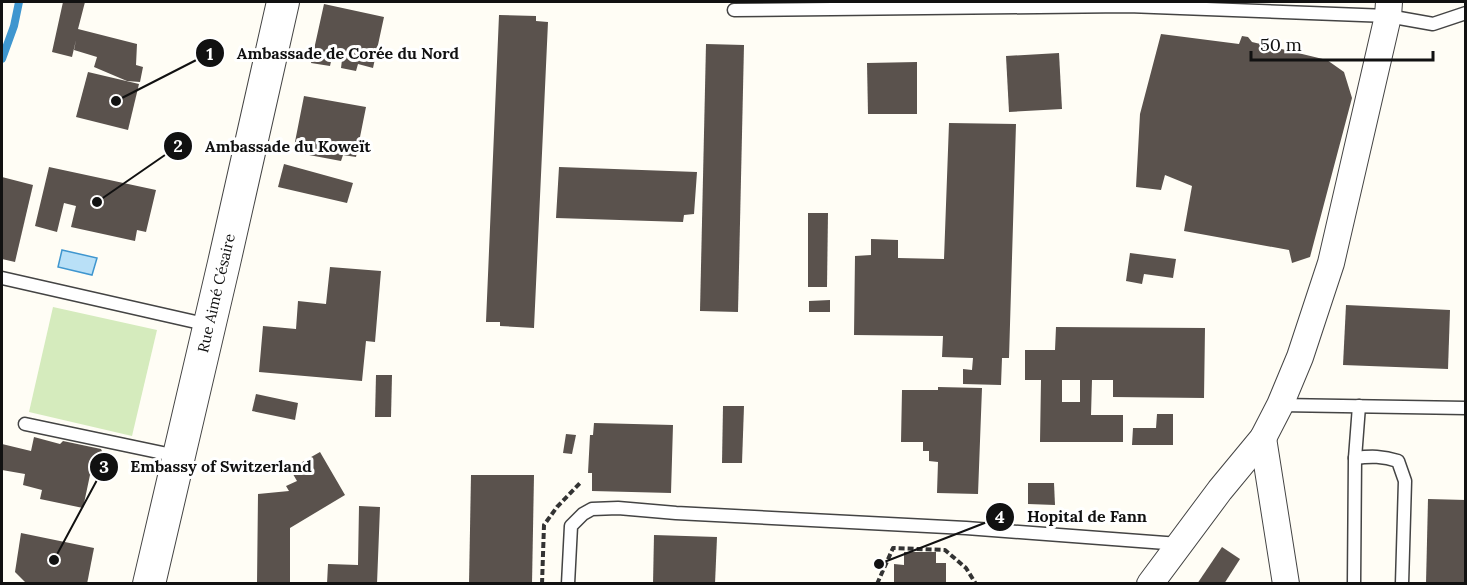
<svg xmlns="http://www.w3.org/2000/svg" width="1467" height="585" font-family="Lora,serif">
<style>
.green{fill:#d5ebbd}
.water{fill:#b9e0f7;stroke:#3f96cf;stroke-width:1.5}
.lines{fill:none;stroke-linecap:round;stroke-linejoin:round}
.stream{stroke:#3f96cf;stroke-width:8}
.building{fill:#5a524d;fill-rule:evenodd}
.service-casing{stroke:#444;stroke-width:15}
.minor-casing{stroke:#444;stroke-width:28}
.tertiary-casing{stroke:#444;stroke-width:34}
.path{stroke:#333;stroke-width:4;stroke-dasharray:6 3;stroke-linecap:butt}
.service{stroke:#fff;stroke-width:12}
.minor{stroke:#fff;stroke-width:26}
.tertiary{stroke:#fff;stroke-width:32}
.labels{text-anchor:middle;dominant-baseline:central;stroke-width:6;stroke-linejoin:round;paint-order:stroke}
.street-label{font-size:15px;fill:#111;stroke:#fff}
.leader{fill:none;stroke:#111;stroke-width:2}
.callout-dot{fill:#111;stroke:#fff;stroke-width:2}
.mark-label{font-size:18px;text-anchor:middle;font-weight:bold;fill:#fff}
.callout-label{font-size:16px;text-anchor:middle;font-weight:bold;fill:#111;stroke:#fff;stroke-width:6;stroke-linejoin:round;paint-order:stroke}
</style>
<rect width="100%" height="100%" fill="#fffdf5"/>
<!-- green -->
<path class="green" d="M53 307 157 330 132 436 29 412Z"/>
<!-- water -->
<path class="water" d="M62 250 97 258 92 275 58 267Z"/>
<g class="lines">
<!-- stream -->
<path class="stream" d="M2 59 14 26 19 2"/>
</g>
<!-- building -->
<g class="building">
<path d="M63 2H85L78 29 137 44 136 65 143 67 140 82 127 81 94 67 97 57 74 50 76 40 72 57 52 52Z"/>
<path d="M324 4 384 17 373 68 358 64 356 71 341 68 342 60 332 57 330 66 311 63Z"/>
<path d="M499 15 536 16V21L548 22 534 328 500 326V322H486Z"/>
<path d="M1161 34 1239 44 1242 36 1248 37 1252 42 1327 60 1344 72 1352 98 1310 257 1292 263 1289 250 1184 231 1192 186 1165 175 1161 190 1136 187 1140 114Z"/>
<path d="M706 44 744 45 738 312 700 311Z"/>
<path d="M1059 53 1062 109 1009 112 1006 56Z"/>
<path d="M917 62V114H868L867 63Z"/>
<path d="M88 72 139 84 128 130 76 117Z"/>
<path d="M304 96 366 107 356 157 343 155 341 161 293 152Z"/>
<path d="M949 123 1016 124 1009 358H1002L1001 385 963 384V369L972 370 973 358 942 357 943 336 854 335 855 256 871 255V239L898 240V258L944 259Z"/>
<path d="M284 164 353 183 347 203 278 187Z"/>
<path d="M49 167 156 190 146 232 137 230 135 241 71 227 76 206 64 203 57 232 35 226Z"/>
<path d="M559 167 697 172 694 214 684 215 683 222 556 218Z"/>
<path d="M2 177 33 185 15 262 2 259Z"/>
<path d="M808 213H828L827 287H808Z"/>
<path d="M1130 253 1176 259 1173 278 1144 274 1142 284 1126 281Z"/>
<path d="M330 267 381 271 375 342 366 341 362 381 259 372 263 326 296 329 298 301 326 304Z"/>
<path d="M830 300V312H809V301Z"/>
<path d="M1346 305 1450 310 1448 369 1343 365Z"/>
<path d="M1056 327 1205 328 1204 398 1113 397V380H1092L1091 415H1123V442H1040L1041 380H1025V350H1055ZM1062 380H1080V402H1062Z"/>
<path d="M376 375H392L391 417H375Z"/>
<path d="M938 387 982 388 978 494 937 493 938 462 929 461V451H923V442H901L902 390H938Z"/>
<path d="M256 394 298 403 295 420 252 411Z"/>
<path d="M723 406H744L742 463H722Z"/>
<path d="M1157 414H1173V445H1132L1133 428H1156Z"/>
<path d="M594 423 673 425 671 493 592 491V473H588L590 435H593Z"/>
<path d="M566 434 576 435 572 454 563 453Z"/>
<path d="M34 437 60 444 63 441 101 449 107 462 105 469 101 475 94 476 90 475 83 508 40 499 42 490 23 485 25 474 2 470V444L31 451Z"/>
<path d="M320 452 345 495 290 528V584H257L258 494 289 491 286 486 297 481 290 469Z"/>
<path d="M471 475H534L532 584H469Z"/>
<path d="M1028 483H1054L1055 505 1028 504Z"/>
<path d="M1428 499 1466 500V584H1426Z"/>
<path d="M359 506 380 507 377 584H327L328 564 358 565Z"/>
<path d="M21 533 94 548 87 584H27L15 572Z"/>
<path d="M654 535 717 537 715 584H653Z"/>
<path d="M1222 547 1240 559 1224 584H1197Z"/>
<path d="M904 552H936V563H946V584H894V564L904 565Z"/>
</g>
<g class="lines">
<!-- service casing -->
<g class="service-casing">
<g id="service">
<path d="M734 10 1128 6 1388 16 1433 24 1466 13"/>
<path d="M2 278 209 325"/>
<path d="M1280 405 1466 408"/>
<path d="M25 424 177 456"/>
<path d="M1355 458C1371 456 1383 456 1398 461L1405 481 1402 584"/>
<path d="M568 584 571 526 583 514 592 509 618 508 676 513 966 528 1179 544"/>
<path d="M1354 584 1355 458 1359 406"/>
</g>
</g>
<!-- minor casing -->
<g class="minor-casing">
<g id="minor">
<path d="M1263 438 1286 584"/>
<path d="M1150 584 1220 490 1263 438 1280 405 1300 357 1331 263 1388 16 1389 2"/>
</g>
</g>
<!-- tertiary casing -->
<g class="tertiary-casing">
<path id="tertiary" d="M149 584 224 263 283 2"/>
</g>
<!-- path -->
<g class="path">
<path d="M542 584 544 525 557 507 581 482"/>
<path d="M877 584 893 548 945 550 966 568 976 584"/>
</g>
<!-- service -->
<use href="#service" class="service"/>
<!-- minor -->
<use href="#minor" class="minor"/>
<!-- tertiary -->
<use href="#tertiary" class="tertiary"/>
</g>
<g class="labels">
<!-- street labels -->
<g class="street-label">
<text transform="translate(216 293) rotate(-77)">Rue Aimé Césaire</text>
</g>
</g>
<!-- callouts -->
<path class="leader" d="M116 101L210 53M97 202L178 146M54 560L104 467M879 564L1000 517"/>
<g class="callout-dot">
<circle cx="116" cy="101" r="6"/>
<circle cx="97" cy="202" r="6"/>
<circle cx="54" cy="560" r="6"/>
<circle cx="879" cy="564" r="6"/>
<circle cx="210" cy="53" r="15"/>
<circle cx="178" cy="146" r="15"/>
<circle cx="104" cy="467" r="15"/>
<circle cx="1000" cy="517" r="15"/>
</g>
<g class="mark-label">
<text x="210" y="60">1</text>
<text x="178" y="152">2</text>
<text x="104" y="473">3</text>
<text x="1000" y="523">4</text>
</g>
<g class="callout-label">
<text x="348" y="59">Ambassade de Corée du Nord</text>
<text x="288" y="152">Ambassade du Koweït</text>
<text x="221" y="472">Embassy of Switzerland</text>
<text x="1087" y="522">Hopital de Fann</text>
</g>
<!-- border -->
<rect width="1467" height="585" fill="none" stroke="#111111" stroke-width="6"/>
<!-- scale -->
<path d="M1251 51v9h182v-9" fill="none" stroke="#111111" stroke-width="3"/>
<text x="1260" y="51" font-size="18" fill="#111111" stroke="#ffffff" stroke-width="4.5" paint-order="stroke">50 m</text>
</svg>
